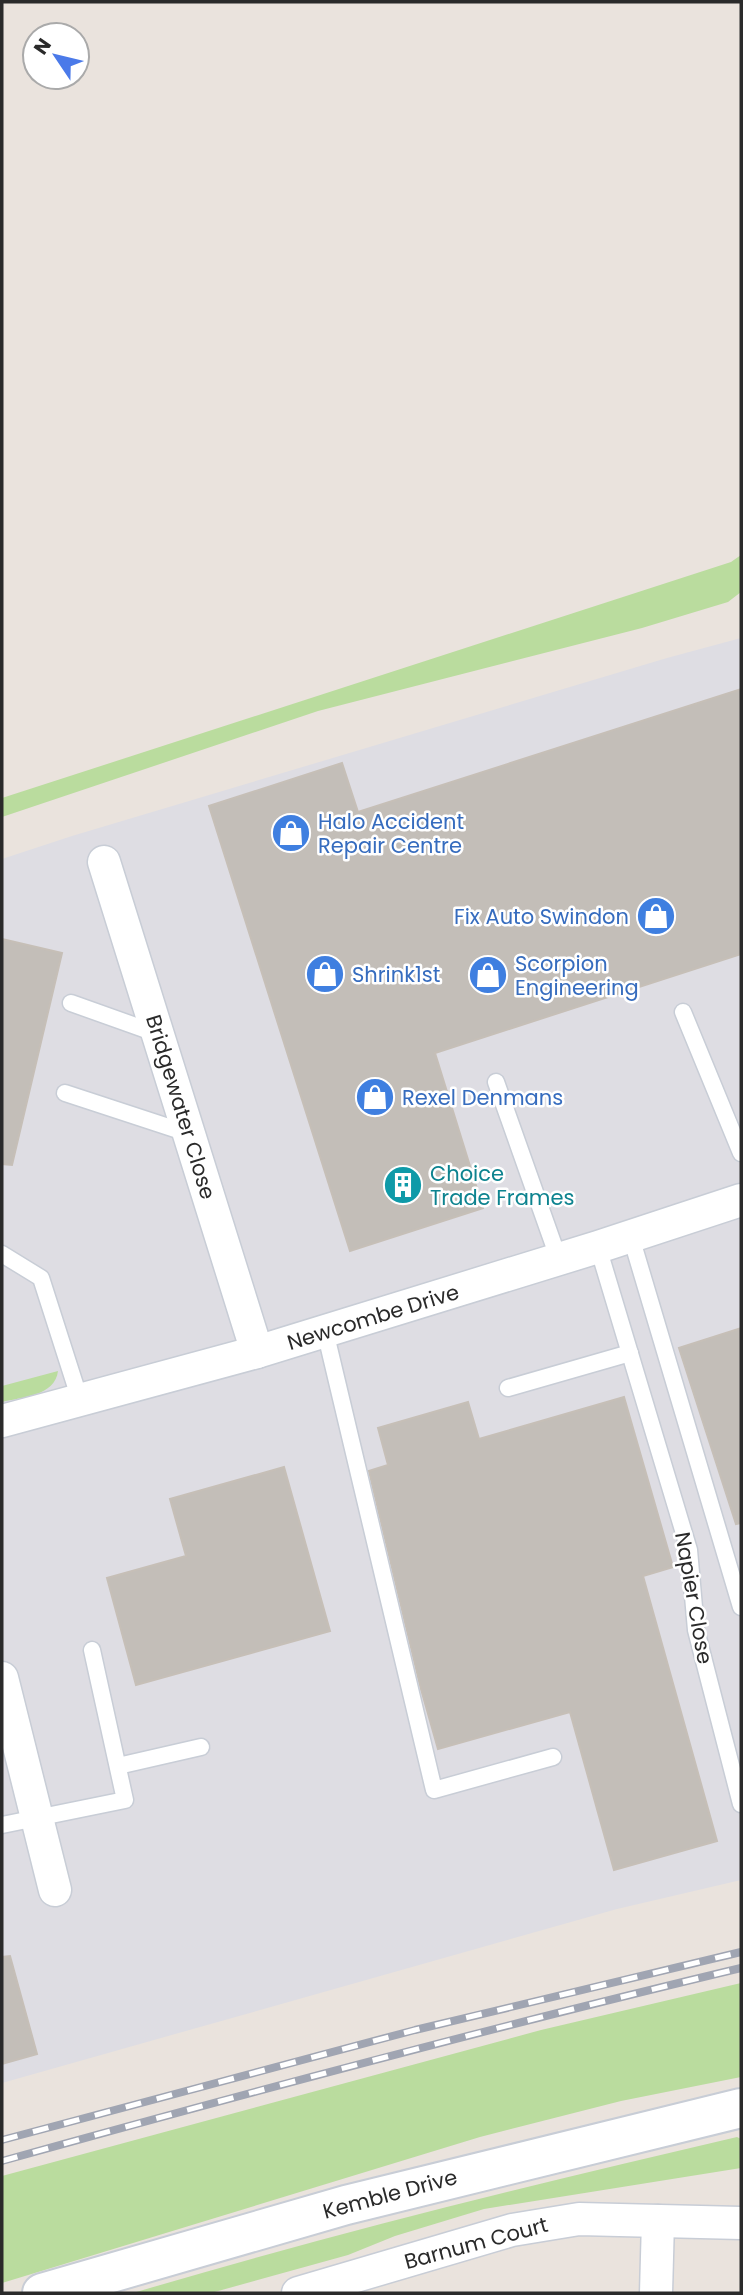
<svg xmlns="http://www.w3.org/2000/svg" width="743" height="2295" font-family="Poppins,sans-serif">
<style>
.industrial{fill:#dedde3}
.green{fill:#badc9e}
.building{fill:#c3beb8;stroke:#c6bfb7;stroke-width:2}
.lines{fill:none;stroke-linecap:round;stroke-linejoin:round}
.lane-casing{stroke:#c8cdd6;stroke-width:19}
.street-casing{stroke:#c8cdd6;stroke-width:35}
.secondary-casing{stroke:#c8cdd6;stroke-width:42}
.lane{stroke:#fff;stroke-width:16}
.street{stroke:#fff;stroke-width:32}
.secondary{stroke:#fff;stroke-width:38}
.rail-casing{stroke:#a0a5b2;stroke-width:8}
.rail{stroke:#fff;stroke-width:5;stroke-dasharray:16;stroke-linecap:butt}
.labels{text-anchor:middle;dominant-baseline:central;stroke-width:5;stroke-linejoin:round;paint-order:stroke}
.shop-label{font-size:21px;fill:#366cbe;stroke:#fff;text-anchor:start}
.street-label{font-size:21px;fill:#2a2a2a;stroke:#fff}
.culture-label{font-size:21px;fill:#0d838f;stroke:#fff;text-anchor:start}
</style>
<rect width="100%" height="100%" fill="#eae3dd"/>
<!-- industrial -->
<path class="industrial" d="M741 638V1880L617 1909 2 2083V859L72 836 667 658Z"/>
<!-- green -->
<g class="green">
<path d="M741 555V592L728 602 642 628 318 711 2 817V798L731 562Z"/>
<path d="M58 1371C55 1396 22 1397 2 1402V1386Z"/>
<path d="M741 1983V2077L621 2101 480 2137 2 2283V2176L541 2030Z"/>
<path d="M737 2137 741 2139V2168L484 2209 395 2236 348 2255 211 2293H133C332 2234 535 2184 737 2137Z"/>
</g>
<!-- building -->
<g class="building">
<path d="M741 689V954L435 1053 483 1208 350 1251 209 806 342 763 358 812Z"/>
<path d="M2 939 62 953 12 1165 2 1164Z"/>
<path d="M741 1328V1523L736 1524 679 1348Z"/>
<path d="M624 1397 673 1567 643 1576 717 1841 614 1870 570 1712 438 1749 421 1689 369 1471 388 1465 378 1428 468 1402 479 1439Z"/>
<path d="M284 1467 330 1631 136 1685 107 1578 186 1556 170 1499Z"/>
<path d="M10 1956 37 2054 2 2064V1957Z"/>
</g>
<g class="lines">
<!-- lane casing -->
<g class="lane-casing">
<g id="lane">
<path d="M71 1003 158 1034"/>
<path d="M683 1012 741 1153"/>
<path d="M496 1082 559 1260"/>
<path d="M65 1093 190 1134"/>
<path d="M631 1237 741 1607"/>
<path d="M598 1247 689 1550 696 1630 741 1804"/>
<path d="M2 1254 41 1278 80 1400"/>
<path d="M325 1331 434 1790 553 1757"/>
<path d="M508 1388 630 1353"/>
<path d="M118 1766 201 1747"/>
<path d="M2 1825 125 1800 92 1650"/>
</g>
</g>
<!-- street casing -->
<g class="street-casing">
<g id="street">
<path d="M104 862 257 1352"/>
<path d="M2 1421 257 1352 598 1247 741 1200"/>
<path d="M2 1678 55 1890"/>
<path d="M298 2293 512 2230 579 2219 741 2223"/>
<path d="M656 2293 658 2221"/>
</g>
</g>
<!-- secondary casing -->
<g class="secondary-casing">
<path id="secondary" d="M42 2293 346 2205 741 2108"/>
</g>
<!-- lane -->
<use href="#lane" class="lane"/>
<!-- street -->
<use href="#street" class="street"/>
<!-- secondary -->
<use href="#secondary" class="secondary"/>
<!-- rail casing -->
<g class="rail-casing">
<g id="rail">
<path d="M2 2140 415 2030 741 1952"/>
<path d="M2 2161C247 2093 493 2027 741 1968"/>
</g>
</g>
<!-- rail -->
<use href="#rail" class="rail"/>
</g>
<!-- icons -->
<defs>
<g id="shop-disc" transform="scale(2.0125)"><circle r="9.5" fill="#3f7fe0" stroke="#fff"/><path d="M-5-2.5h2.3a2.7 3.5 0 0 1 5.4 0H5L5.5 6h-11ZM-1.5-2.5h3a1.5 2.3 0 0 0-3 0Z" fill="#fff"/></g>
<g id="building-disc" transform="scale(2.0125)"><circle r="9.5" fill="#0f9aa8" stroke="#fff"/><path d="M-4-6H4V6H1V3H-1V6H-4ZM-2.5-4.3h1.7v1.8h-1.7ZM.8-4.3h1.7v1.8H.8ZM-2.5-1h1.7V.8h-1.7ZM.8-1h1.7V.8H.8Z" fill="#fff"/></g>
</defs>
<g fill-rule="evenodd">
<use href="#shop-disc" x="291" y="833"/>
<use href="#shop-disc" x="656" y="916"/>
<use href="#shop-disc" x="325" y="974"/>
<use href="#shop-disc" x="488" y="975"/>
<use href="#shop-disc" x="375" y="1097"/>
<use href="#building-disc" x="403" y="1185"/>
</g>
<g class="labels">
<!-- shop labels -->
<g class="shop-label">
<text x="318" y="821">Halo Accident<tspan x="318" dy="24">Repair Centre</tspan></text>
<text x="629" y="916" text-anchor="end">Fix Auto Swindon</text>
<text x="515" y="963">Scorpion<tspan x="515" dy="24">Engineering</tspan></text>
<text x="352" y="974">Shrink1st</text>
<text x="402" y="1097">Rexel Denmans</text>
</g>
<!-- street labels -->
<g class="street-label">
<text transform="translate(181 1107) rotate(73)">Bridgewater Close</text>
<text transform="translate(373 1317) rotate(-17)">Newcombe Drive</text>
<text transform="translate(694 1598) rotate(80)">Napier Close</text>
<text transform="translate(390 2194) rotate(-15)">Kemble Drive</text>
<text transform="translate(476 2243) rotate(-15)">Barnum Court</text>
</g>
<!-- culture labels -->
<g class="culture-label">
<text x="430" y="1173">Choice<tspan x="430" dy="24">Trade Frames</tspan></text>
</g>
</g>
<!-- border -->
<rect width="743" height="2295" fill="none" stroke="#2a2a2a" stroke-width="7"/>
<!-- north arrow -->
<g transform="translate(56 56) rotate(305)"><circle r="33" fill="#ffffff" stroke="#aaaaaa" stroke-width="2"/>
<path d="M0-5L12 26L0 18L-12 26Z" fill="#4b7ae9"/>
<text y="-10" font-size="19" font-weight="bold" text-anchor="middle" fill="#2a2a2a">N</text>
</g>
</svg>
